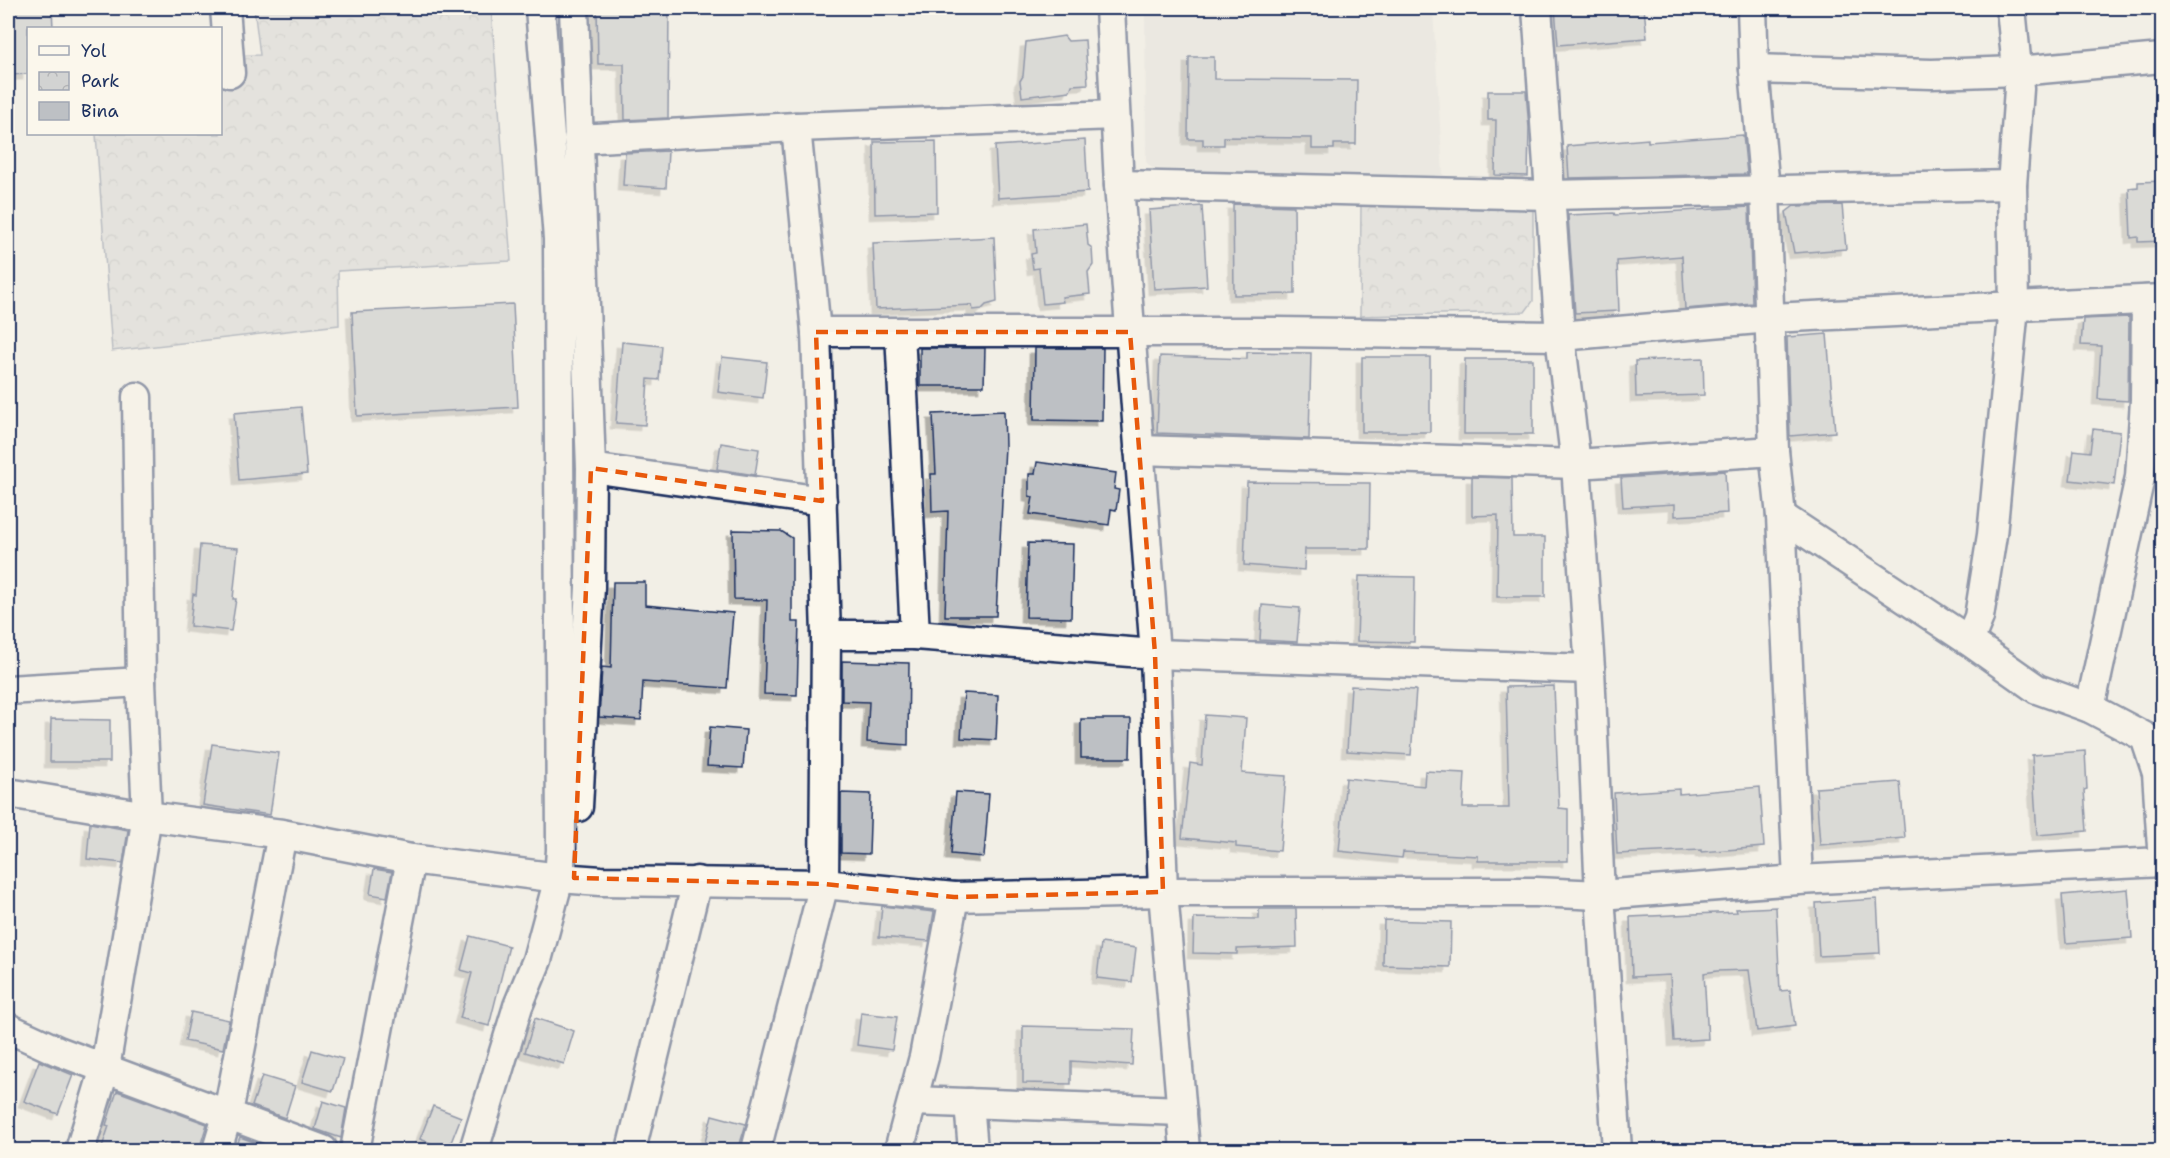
<svg xmlns="http://www.w3.org/2000/svg" width="2170" height="1158" font-family="'Shantell Sans',sans-serif">
<style>
.built{fill:#e2e1dc}
.park{fill:url(#park-crowns);stroke:#768198;stroke-width:1.5}
.building{fill:#bdc0c4;stroke:#1b2f5e;stroke-width:1.5;filter:url(#shadow)}
.lines{fill:none;stroke-linecap:round;stroke-linejoin:round}
.minor-casing{stroke:#1b2f5e;stroke-width:33}
.minor{stroke:#fbf7ec;stroke-width:28}
.marked{fill:none;stroke:#e8590c;stroke-width:4.5;stroke-dasharray:12 8;stroke-linejoin:round}
</style>
<defs>
<pattern id="park-crowns" width="20" height="18" patternUnits="userSpaceOnUse" patternTransform="scale(1.5)"><rect width="20" height="18" fill="#d2d3d2"/><path d="M2 6a3 3 0 1 1 6 0M12 15a3 3 0 1 1 6 0" fill="none" stroke="#b4b5b7"/></pattern>
<filter id="shadow"><feDropShadow dx="-5.5" dy="5.5" stdDeviation="0" flood-color="#0004"/></filter>
</defs>
<rect width="100%" height="100%" fill="#f2efe6"/>
<filter id="ink" filterUnits="userSpaceOnUse"><feTurbulence type="fractalNoise" baseFrequency=".0167" numOctaves="2"/><feDisplacementMap in="SourceGraphic" scale="12" xChannelSelector="R" yChannelSelector="G"/><feConvolveMatrix kernelMatrix="1 2 1 2 8 2 1 2 1" color-interpolation-filters="sRGB"/></filter>
<g filter="url(#ink)">
<!-- built -->
<path class="built" d="M1145 8H1428L1433 10 1443 175 1409 179 1152 168 1146 162Z"/>
<!-- park -->
<g class="park">
<path d="M254 8H491L511 261 338 271 339 325 112 351 96 134H220L221 56 260 55Z"/>
<path d="M1361 206 1533 209V301L1525 312 1360 316Z"/>
</g>
<!-- building -->
<g class="building">
<path d="M8 8H52L53 28H28V74L8 75Z"/>
<path d="M597 8H669L668 118 625 120 624 64H598Z"/>
<path d="M1555 8H1644L1647 38 1558 45Z"/>
<path d="M1064 36 1068 41 1085 40 1088 84 1072 85 1070 91 1022 97 1020 81 1023 76 1026 42Z"/>
<path d="M1189 57H1214V79L1357 80 1356 144H1334V149H1312V138L1224 137V145H1203V139H1188Z"/>
<path d="M1488 91H1526L1529 128 1528 176 1495 175 1496 120H1488Z"/>
<path d="M1743 135 1747 174 1569 178 1567 146 1648 139V142Z"/>
<path d="M1085 140 1088 192 998 198 995 146Z"/>
<path d="M936 141 937 212 875 214 874 142Z"/>
<path d="M668 151 666 188 623 185 625 153Z"/>
<path d="M2163 181V241L2138 242V237L2131 238 2129 188 2138 187V182Z"/>
<path d="M1233 204 1294 206 1295 294 1234 295Z"/>
<path d="M1842 205 1846 249 1794 253 1786 212 1794 206Z"/>
<path d="M1202 206 1207 286 1154 289 1149 210Z"/>
<path d="M1749 207 1752 303 1685 309 1682 256 1617 261 1619 311 1575 313 1568 215 1614 213 1615 215Z"/>
<path d="M1086 224 1088 245 1092 248 1093 265 1088 272 1090 294 1062 297 1063 302 1043 304 1039 268 1033 269 1031 254 1036 253 1034 229Z"/>
<path d="M994 237 997 302 986 305 982 309 973 310 972 305 876 309 873 243Z"/>
<path d="M513 304 518 407 357 416 352 312Z"/>
<path d="M2129 317 2128 401 2098 399 2101 346 2081 345 2083 319Z"/>
<path d="M1827 334 1835 432 1790 436 1787 337Z"/>
<path d="M622 342 662 346 659 380 648 379 645 425 616 423Z"/>
<path d="M920 348H985L984 386H920Z"/>
<path d="M1035 348H1103L1102 421 1034 420Z"/>
<path d="M1247 352 1311 353 1309 439 1157 433 1160 356 1247 359Z"/>
<path d="M722 357 767 362 763 398 718 392Z"/>
<rect x="1362" y="357" width="68" height="75"/>
<path d="M1703 358 1704 395 1636 397 1635 361Z"/>
<path d="M1465 359H1533V434H1464Z"/>
<path d="M301 407 307 474 239 480 234 413Z"/>
<path d="M1004 411 1005 446 996 616H945L948 511 932 512 931 474H936L933 414Z"/>
<path d="M2093 429 2120 432 2114 485 2070 480 2074 450 2090 452Z"/>
<path d="M721 443 759 449 755 475 717 469Z"/>
<path d="M1037 462 1116 473 1114 489 1119 490 1116 510 1111 509 1109 525 1030 514 1033 497 1029 496V474H1035Z"/>
<path d="M1725 471 1727 513 1675 516V504L1623 507 1621 478Z"/>
<path d="M1472 477 1512 478 1513 537H1545V597H1497L1498 515 1472 516Z"/>
<path d="M1247 482 1370 483 1369 549H1305L1304 570 1244 565Z"/>
<path d="M733 530 781 531 792 538V622H799L797 695 764 694 767 600 734 599Z"/>
<path d="M1028 543 1073 544 1071 618 1026 617Z"/>
<path d="M200 545 238 548 233 599H236L231 631 190 626 193 594 196 595Z"/>
<path d="M1359 576 1415 577 1414 642 1357 641Z"/>
<path d="M613 582H645V605L733 613 727 688 643 682 641 720 599 717 602 667 611 668Z"/>
<path d="M1262 605 1300 608 1297 642 1260 640Z"/>
<path d="M842 661 909 663 908 745 867 742 869 702 842 701Z"/>
<path d="M1351 686 1416 690 1411 755 1347 751Z"/>
<path d="M1554 686 1559 808 1568 809V861H1478V856L1403 852 1402 858 1339 851 1346 778 1424 786 1425 771 1465 773 1463 808H1509L1506 687Z"/>
<path d="M964 693 998 695 996 740 961 738Z"/>
<path d="M1205 715 1246 718 1242 773 1286 776 1280 851 1236 847V843L1182 838 1190 763 1202 765Z"/>
<path d="M51 719 110 720V762H50Z"/>
<path d="M1081 719H1131L1130 758H1081Z"/>
<path d="M710 727 746 730 743 768 707 766Z"/>
<path d="M212 744 279 753 270 815 203 805Z"/>
<path d="M2085 751 2087 789 2084 790 2087 831 2037 835 2032 755Z"/>
<path d="M1900 782 1905 838 1820 845 1816 788Z"/>
<path d="M1760 787 1764 847 1701 852V850L1617 854 1614 793 1679 789V794Z"/>
<path d="M956 792 989 794 984 857 951 854Z"/>
<path d="M841 793 871 794 869 854 841 853Z"/>
<path d="M90 823 128 830 123 863 87 859Z"/>
<path d="M374 869 392 872 387 897 370 894Z"/>
<path d="M2128 889 2132 938 2066 943 2062 895Z"/>
<path d="M1877 899 1880 953 1819 956 1816 903Z"/>
<path d="M882 906 934 912 929 941 879 937Z"/>
<path d="M1776 907 1780 991 1790 990 1795 1026 1757 1031 1749 970 1717 971 1704 973 1708 1039 1674 1041 1670 975 1632 977 1630 917 1737 912 1736 909Z"/>
<path d="M1259 909H1296L1297 947 1237 949V954L1193 953 1194 918 1259 919Z"/>
<path d="M1384 920 1451 922 1450 967 1383 965Z"/>
<path d="M470 936 509 946 489 1026 460 1018 472 973 461 970Z"/>
<path d="M1101 943 1136 948 1132 982 1097 978Z"/>
<path d="M191 1012 229 1020 223 1049 185 1041Z"/>
<path d="M861 1013 897 1017 892 1050 857 1045Z"/>
<path d="M535 1018 574 1031 564 1064 525 1052Z"/>
<path d="M1023 1026 1134 1029 1132 1065 1071 1061V1084L1023 1083Z"/>
<path d="M312 1050 343 1059 333 1091 302 1082Z"/>
<path d="M39 1061 73 1075 58 1114 24 1101Z"/>
<path d="M262 1076 295 1086 285 1118 252 1106Z"/>
<path d="M117 1091 207 1124 199 1150H184L164 1143 163 1150H101L109 1126 106 1125Z"/>
<path d="M323 1101 346 1108 341 1138 315 1129Z"/>
<path d="M433 1106 461 1117 448 1150 420 1139Z"/>
<path d="M712 1115 746 1124 738 1150H703Z"/>
<path d="M240 1137 275 1150H235Z"/>
</g>
<g class="lines">
<!-- minor casing -->
<g class="minor-casing">
<g id="minor">
<path d="M225 8 230 73"/>
<path d="M574 8 591 468 590 587 578 807"/>
<path d="M1110 8 1119 185 1155 654 1163 892 1185 1150"/>
<path d="M1537 8 1560 336 1576 464 1590 669 1600 895 1617 1150"/>
<path d="M1752 8 1754 69 1765 190 1774 451 1781 516 1798 880"/>
<path d="M1754 69 1932 74 2018 71 2162 58"/>
<path d="M578 139 796 127 1115 115"/>
<path d="M1119 185 1550 195 2012 185"/>
<path d="M816 332H1278L1560 336 1770 318 2162 299"/>
<path d="M900 332 915 635"/>
<path d="M1139 450 1576 464 1774 451"/>
<path d="M591 468 822 501"/>
<path d="M1781 516 1969 641 2037 689 2090 708 2145 737 2157 773 2162 847"/>
<path d="M826 635H915L1155 654 1590 669"/>
<path d="M1969 641 1979 617 1992 535 2014 307 2012 185 2019 89 2011 8"/>
<path d="M8 690 141 682"/>
<path d="M2090 708 2140 477 2145 400 2146 300"/>
<path d="M8 793 147 816 282 834 411 859 559 878 601 881 824 884 954 897 1163 892H1536L1600 895 1798 880 2162 862"/>
<path d="M8 1028 58 1051 323 1150"/>
<path d="M913 1101 1182 1111"/>
<path d="M969 1103 973 1150"/>
<path d="M80 1150 105 1068 147 816 141 682 137 397"/>
<path d="M217 1150 228 1113 282 834"/>
<path d="M355 1150 411 859"/>
<path d="M474 1150 518 1006 537 960 559 878 561 850 558 239 540 8"/>
<path d="M631 1150 697 881"/>
<path d="M756 1150 824 884 826 635 816 332 796 127"/>
<path d="M899 1150 924 1057 954 897"/>
</g>
</g>
<!-- minor -->
<use href="#minor" class="minor"/>
</g>
</g>
<!-- marked area -->
<path d="M0 0H2170V1158H0ZM816 332H1130L1155 654 1163 892 954 897 824 884 574 878 591 468 822 501Z" fill="#f2efe6" fill-opacity=".55" fill-rule="evenodd"/>
<path class="marked" d="M816 332H1130L1155 654 1163 892 954 897 824 884 574 878 591 468 822 501Z"/>
<!-- margin -->
<rect width="2170" height="1158" fill="none" stroke="#fbf7ec" stroke-width="30"/>
<rect x="15" y="15" width="2140" height="1128" fill="none" stroke="#1b2f5e" stroke-width="2" filter="url(#ink)"/>
<!-- legend -->
<rect x="27" y="27" width="195" height="108" fill="#fbf7ec" stroke="#a1a7b3" stroke-width="1.5"/>
<rect x="39" y="46" width="30" height="9" fill="#fbf7ec" stroke="#a1a7b3" stroke-width="1.5"/>
<text x="81" y="57" font-size="18" fill="#1b2f5e">Yol</text>
<rect x="39" y="72" width="30" height="18" fill="url(#park-crowns)" stroke="#a1a7b3" stroke-width="1.5"/>
<text x="81" y="87" font-size="18" fill="#1b2f5e">Park</text>
<rect x="39" y="102" width="30" height="18" fill="#bdc0c4" stroke="#a1a7b3" stroke-width="1.5"/>
<text x="81" y="117" font-size="18" fill="#1b2f5e">Bina</text>
</svg>
